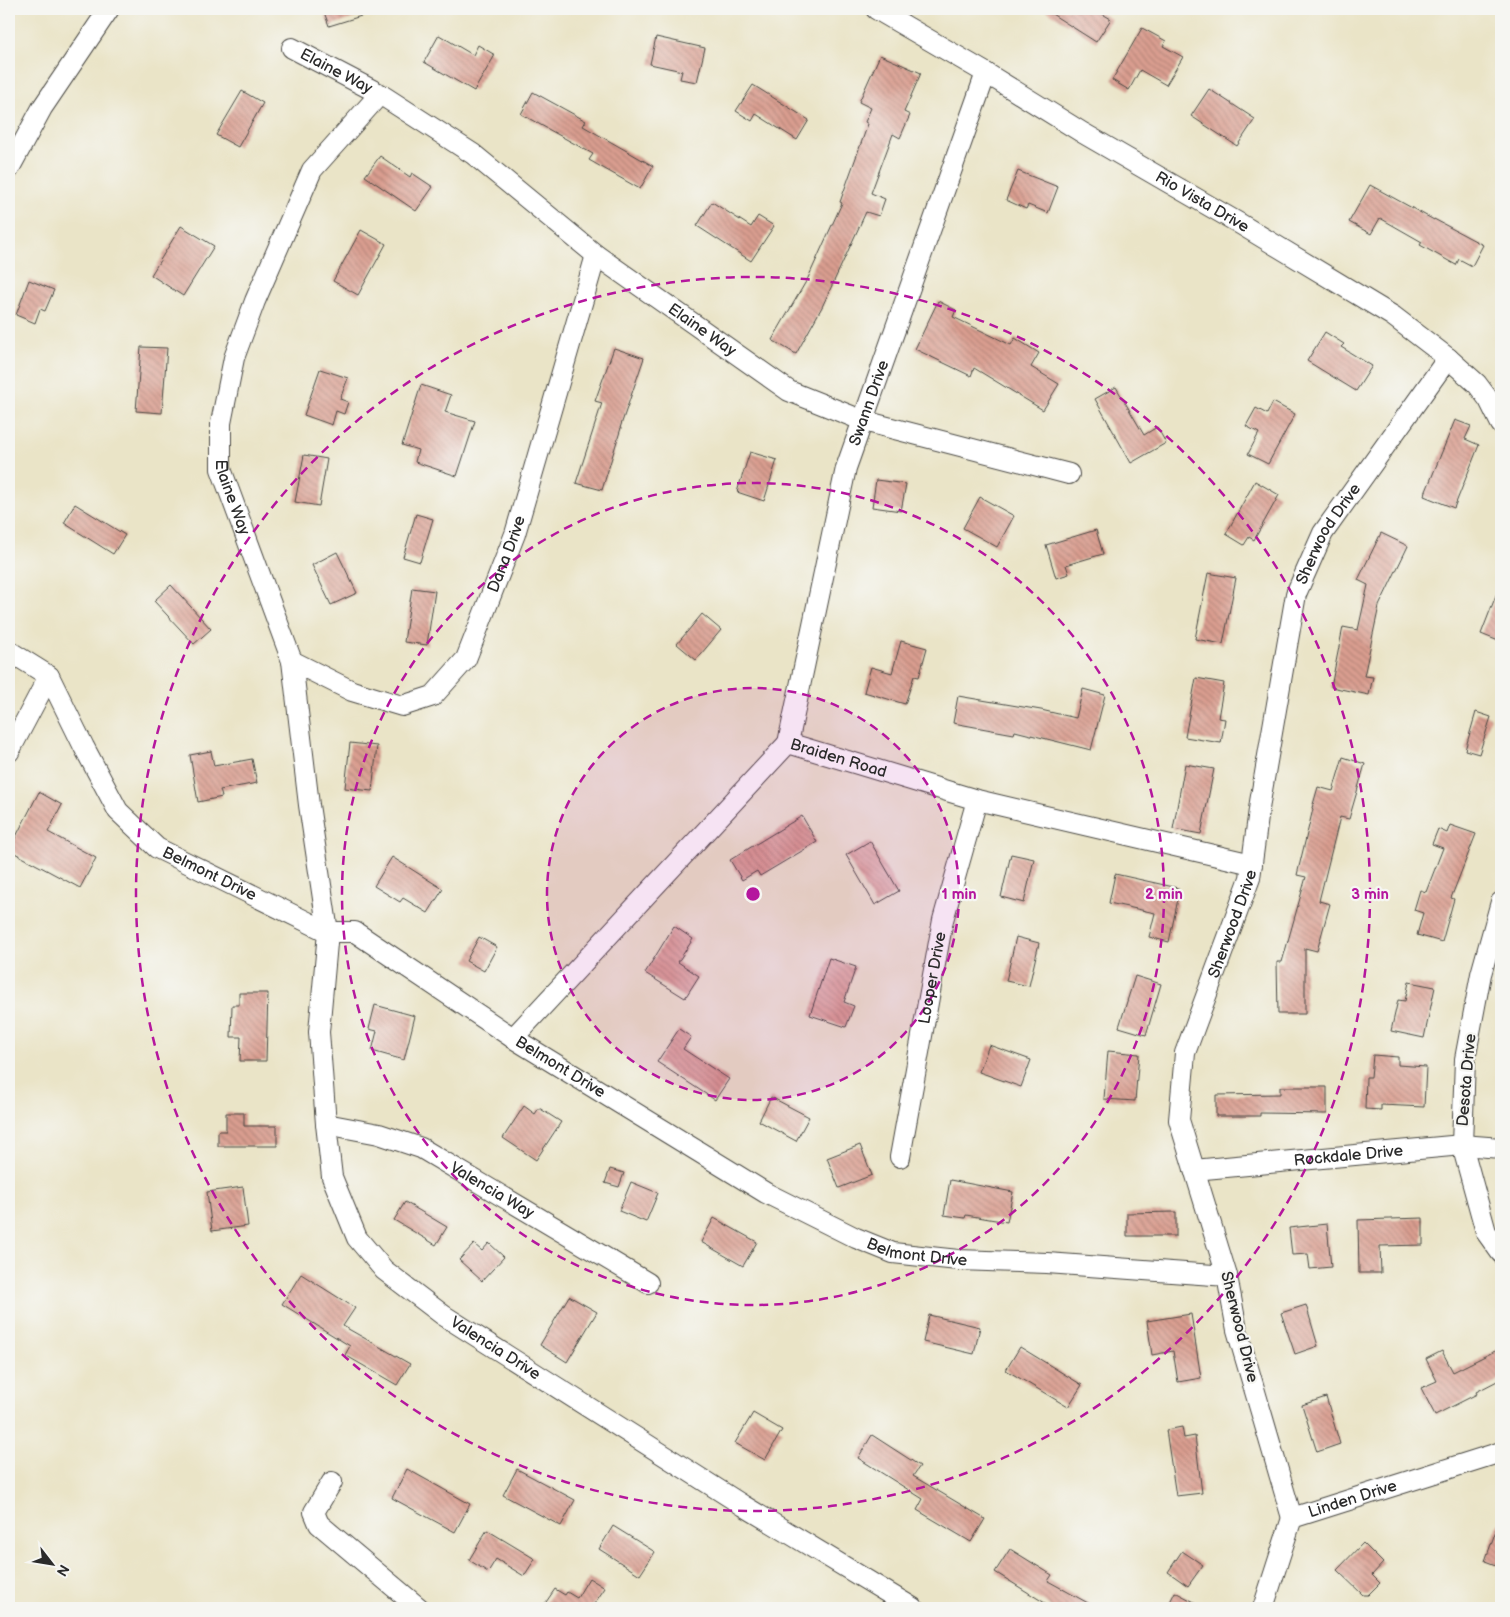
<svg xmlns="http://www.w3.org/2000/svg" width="1510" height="1617" font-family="'Balsamiq Sans',sans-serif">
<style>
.building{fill:url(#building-back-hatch)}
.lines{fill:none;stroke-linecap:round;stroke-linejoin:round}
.minor-casing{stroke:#484742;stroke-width:22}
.minor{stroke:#fff;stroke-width:20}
.ring{fill:none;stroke:#b5179e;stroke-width:2.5;stroke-dasharray:9 6}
.labels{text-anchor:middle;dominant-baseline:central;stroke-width:4.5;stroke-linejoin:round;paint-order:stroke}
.street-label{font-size:16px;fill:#2b2b2b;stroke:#f6f6f2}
.centre{fill:#b5179e;stroke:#f6f6f2;stroke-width:2.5}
.ring-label{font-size:15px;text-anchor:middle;font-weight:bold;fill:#b5179e;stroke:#f6f6f2;stroke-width:4.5;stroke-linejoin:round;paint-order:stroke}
</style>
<defs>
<pattern id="building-back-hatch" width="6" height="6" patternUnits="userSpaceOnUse" patternTransform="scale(1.25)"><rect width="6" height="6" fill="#da9e90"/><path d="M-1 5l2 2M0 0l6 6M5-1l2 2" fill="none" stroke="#b18176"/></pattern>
</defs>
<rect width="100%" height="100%" fill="#f6f6f2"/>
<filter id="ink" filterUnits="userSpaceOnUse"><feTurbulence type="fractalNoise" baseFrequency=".02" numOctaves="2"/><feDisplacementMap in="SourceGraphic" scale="10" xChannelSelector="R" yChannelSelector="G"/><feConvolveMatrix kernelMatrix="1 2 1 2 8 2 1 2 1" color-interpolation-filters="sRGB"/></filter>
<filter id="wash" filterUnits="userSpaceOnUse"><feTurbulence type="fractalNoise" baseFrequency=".0096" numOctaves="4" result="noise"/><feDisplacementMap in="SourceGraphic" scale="20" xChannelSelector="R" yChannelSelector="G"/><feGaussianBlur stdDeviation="1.12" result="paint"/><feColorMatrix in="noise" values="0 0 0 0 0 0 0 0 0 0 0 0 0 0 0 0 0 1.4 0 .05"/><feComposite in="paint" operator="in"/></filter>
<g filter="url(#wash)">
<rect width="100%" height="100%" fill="#eae4c7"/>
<g id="blocks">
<!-- building -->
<g class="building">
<path d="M323 9H374V12L329 26Z"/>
<path d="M1044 9H1094L1111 19 1096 42Z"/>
<path d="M1142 28 1166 41 1163 46 1183 57 1166 85 1140 70 1129 90 1112 80Z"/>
<path d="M439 35 473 55 478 45 495 55 474 91 424 62Z"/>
<path d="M656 37 705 48 697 82 680 79 682 71 650 64Z"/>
<path d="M880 55 921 73 904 112 910 115 900 138 893 134 871 193 885 199 879 216 866 212 822 307 796 354 772 340 808 278 842 203 840 202 868 124 865 122 871 108 859 102Z"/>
<path d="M753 85 809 120 797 140 756 114 752 121 736 111Z"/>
<path d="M1209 89 1255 119 1237 146 1191 116Z"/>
<path d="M242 91 263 103 238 147 216 135Z"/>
<path d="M533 92 586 121 583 126 653 166 640 189 589 160 593 154 521 114Z"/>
<path d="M380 156 410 177 412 173 433 187 416 211 365 176Z"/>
<path d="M1018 171 1058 187 1048 213 1028 205 1026 209 1006 200Z"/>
<path d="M1370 185 1434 220V219L1483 245 1472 266 1459 259 1456 265 1420 245 1422 242 1380 218 1371 234 1349 222Z"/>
<path d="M712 202 751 227 758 216 774 226 751 261 697 226Z"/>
<path d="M181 226 214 246 183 296 151 275Z"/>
<path d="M361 230 386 244 358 295 333 281Z"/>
<path d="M29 280 54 290 45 311 40 309 35 323 16 315Z"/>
<path d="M938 301 956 310 953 317 1011 345 1015 338 1039 353 1031 367 1059 384 1043 410 974 368 971 376 915 349Z"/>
<path d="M1325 332 1344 344 1341 347 1372 366 1356 391 1307 361Z"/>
<path d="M141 347 167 348 162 413 136 411Z"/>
<path d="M614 348 644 358 620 428H621L602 490 576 483 602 403 595 401Z"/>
<path d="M320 369 348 378 340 399 348 402 344 414 336 411 332 425 304 415Z"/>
<path d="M421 385 451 395 445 412 475 421 457 476 415 462 418 450 402 445Z"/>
<path d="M1116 387 1144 435 1157 427 1166 443 1131 463 1095 399Z"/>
<path d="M1273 402 1295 414 1268 464 1248 454 1259 433 1246 426 1256 408 1267 414Z"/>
<path d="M1455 420 1471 426 1465 439 1479 445 1454 508 1424 496Z"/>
<path d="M750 452 777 460 764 501 737 492Z"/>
<path d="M304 455 327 459 319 506 295 502Z"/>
<path d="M876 480 906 484 901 511 872 507Z"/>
<path d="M1255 481 1279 495 1254 540 1249 537 1244 545 1226 534Z"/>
<path d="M980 497 1014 516 997 547 963 528Z"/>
<path d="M75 504 125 535 113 554 64 523Z"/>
<path d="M416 514 433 519 420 562 403 557Z"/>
<path d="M1096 530 1103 554 1066 565 1069 574 1056 578 1046 545Z"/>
<path d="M1381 533 1408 546 1379 606 1364 676 1373 677 1369 695 1331 687 1343 627 1358 630 1368 585 1358 580Z"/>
<path d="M337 552 357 593 331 605 312 565Z"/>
<path d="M1208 573 1236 578 1223 644 1195 639Z"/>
<path d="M171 585 211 629 194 644 154 601Z"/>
<path d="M1500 585H1501V642L1481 634Z"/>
<path d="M412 588 435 591 427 645 404 642Z"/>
<path d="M702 614 721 630 696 660 677 644Z"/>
<path d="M901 641 927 648 919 677 914 676 905 704 864 692 871 667 892 673Z"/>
<path d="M1196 678 1224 683 1218 718 1225 719 1221 743 1185 737Z"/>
<path d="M1083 689 1105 695 1091 750 1015 731 1014 734 953 723 958 696 1041 710 1076 718Z"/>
<path d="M1476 712 1491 717 1479 754 1465 750Z"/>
<path d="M350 743 377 746 372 791 345 788Z"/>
<path d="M211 751 214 766 252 759 257 783 220 790 222 797 198 802 190 755Z"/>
<path d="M1343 757 1365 764 1349 819 1340 817 1319 901 1330 904 1317 951 1305 948V1014H1278L1277 962H1282L1306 877 1297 875 1313 809 1312 808 1318 787 1333 791Z"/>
<path d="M1185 764 1214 769 1201 834 1173 829Z"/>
<path d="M39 792 62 805 48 832 96 858 80 888 9 850Z"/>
<path d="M802 816 817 842 760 876 757 871 742 880 730 860Z"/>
<path d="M1450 825 1476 834 1451 898 1454 899 1442 942 1417 935 1423 913 1414 910 1420 890 1426 892 1443 848 1432 844 1438 829 1447 833Z"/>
<path d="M870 841 899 891 875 905 846 855Z"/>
<path d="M1011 854 1034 859 1024 903 1001 897Z"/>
<path d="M392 857 443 889 428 913 403 898 400 902 374 886Z"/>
<path d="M1115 874 1178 888 1176 898 1178 899 1169 942 1149 937 1155 913 1109 903Z"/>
<path d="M674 926 693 939 678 962 699 976 685 998 645 973Z"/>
<path d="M479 937 497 947 484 971 466 961Z"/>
<path d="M1016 937 1039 943 1029 986 1006 981Z"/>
<path d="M829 958 856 967 844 1002 854 1006 846 1027 810 1015Z"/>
<path d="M1135 976 1161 984 1146 1035 1119 1027Z"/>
<path d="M1409 982 1435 987 1424 1038 1391 1031 1398 1000 1405 1001Z"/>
<path d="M239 993H268L266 1061H240L241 1037H231L232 1005H239Z"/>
<path d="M375 1005 415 1016 404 1060 372 1051 377 1031 369 1029Z"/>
<path d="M679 1029 691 1037 683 1049 729 1079 715 1100 657 1062Z"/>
<path d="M989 1045 1031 1060 1021 1087 979 1072Z"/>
<path d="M1108 1051 1139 1054 1135 1101 1104 1099Z"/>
<path d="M1373 1055 1398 1057V1065L1426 1067 1424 1107 1381 1105V1110L1365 1109 1366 1077H1371Z"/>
<path d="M1280 1087H1327V1114L1260 1113V1116H1216V1095L1280 1094Z"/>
<path d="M771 1097 809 1117 796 1141 759 1121Z"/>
<path d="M524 1106 535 1114 539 1108 561 1122 536 1160 503 1138Z"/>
<path d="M226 1113H244V1126H277V1146H218V1131H226Z"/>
<path d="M860 1145 872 1175 839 1188 827 1158Z"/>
<path d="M610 1169 624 1173 619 1187 605 1183Z"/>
<path d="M950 1180 1013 1192 1007 1222 966 1215 965 1218 944 1215Z"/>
<path d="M631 1182 658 1193 646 1222 619 1211Z"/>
<path d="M243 1187 248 1226 212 1231 207 1192Z"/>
<path d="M405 1202 447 1227 436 1245 394 1220Z"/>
<path d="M1176 1212V1236H1127V1213Z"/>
<path d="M714 1218 757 1242 743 1266 701 1242Z"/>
<path d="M1423 1218V1245L1380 1246 1381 1273H1359L1358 1220Z"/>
<path d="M1327 1224 1331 1267 1310 1269 1308 1254 1292 1255 1289 1228Z"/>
<path d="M489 1243 504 1257 482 1281 459 1260 474 1244 482 1251Z"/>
<path d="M301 1274 355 1308 343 1326 410 1364 397 1385 345 1355 350 1346 282 1304Z"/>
<path d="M569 1296 597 1312 567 1362 540 1345Z"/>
<path d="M1306 1305 1318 1346 1295 1354 1281 1313Z"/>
<path d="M1191 1314 1201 1378 1178 1382 1173 1351 1152 1355 1147 1321Z"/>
<path d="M929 1315 980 1327 974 1354 923 1342Z"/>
<path d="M1020 1347 1082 1385 1068 1407 1006 1370Z"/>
<path d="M1501 1348V1379L1476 1392 1477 1394 1435 1415 1421 1388 1437 1381 1426 1359 1442 1351 1453 1372Z"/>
<path d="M1326 1397 1340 1444 1317 1452 1302 1405Z"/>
<path d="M753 1413 782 1430 765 1460 735 1443Z"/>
<path d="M1182 1427 1184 1438 1195 1436 1202 1493 1176 1496 1166 1430Z"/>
<path d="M872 1435 920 1466 913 1476 985 1519 971 1542 917 1510 923 1499 858 1458Z"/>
<path d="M407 1469 470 1504 455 1532 392 1498Z"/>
<path d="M517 1469 575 1500 561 1526 503 1495Z"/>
<path d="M1499 1522H1501V1567L1485 1561Z"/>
<path d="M613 1526 655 1552 640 1575 599 1549Z"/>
<path d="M487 1530 535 1559 524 1576 496 1559 488 1572 469 1560Z"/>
<path d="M1363 1543 1383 1563 1372 1575 1380 1583 1368 1595H1363L1337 1570Z"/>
<path d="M1010 1549 1052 1575 1048 1581 1097 1608H1053L995 1572Z"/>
<path d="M1182 1551 1203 1565 1188 1586 1168 1572Z"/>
<path d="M589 1578 605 1588 592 1607 594 1608H542L555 1589 565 1595 567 1592 577 1598Z"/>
<path d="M1175 1592 1206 1608H1167Z"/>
</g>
</g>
</g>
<g filter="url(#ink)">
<use href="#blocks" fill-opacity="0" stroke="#484742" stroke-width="1"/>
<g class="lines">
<!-- minor casing -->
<g class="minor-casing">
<g id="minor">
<path id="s1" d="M876 9 986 73 1083 133 1237 222 1393 316 1448 358 1477 384 1489 400 1501 424"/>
<path id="s2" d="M292 48 380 94 473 154 596 255 789 391 864 421 1069 474"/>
<path id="s3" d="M380 94 312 170 255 301 234 358 221 423V469L292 661 309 805 328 932 319 1032 326 1124 332 1177 357 1238 384 1270 443 1315 744 1506 913 1608"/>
<path d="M9 169 42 108 109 9"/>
<path id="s4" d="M9 651 49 676 84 747 118 811 157 848 328 932H355L513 1038 766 1193 856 1238 893 1253 958 1260 1047 1263 1227 1276"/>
<path id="s5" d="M292 661 352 691 402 706 433 696 466 659 515 534 596 255"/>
<path id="s6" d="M788 743 846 468 986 73"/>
<path d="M9 752 49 676"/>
<path d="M1501 902 1481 974 1465 1059 1462 1145 1486 1232 1501 1253"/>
<path id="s7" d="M513 1038 788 743 977 800 1252 864"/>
<path id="s8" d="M326 1124 379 1134 421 1148 648 1283"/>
<path id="s9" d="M900 1157 943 920 977 800"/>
<path id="s10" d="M1194 1170 1462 1145 1501 1148"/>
<path d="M332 1482 314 1512 319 1524 419 1608"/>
<path id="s11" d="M1292 1518 1237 1330 1227 1276 1179 1120 1185 1053 1250 878 1260 802 1296 594 1323 533 1448 358"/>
<path id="s12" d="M1263 1608 1292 1518 1501 1452"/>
</g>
</g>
<!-- minor -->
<use href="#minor" class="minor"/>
</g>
</g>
<!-- distance rings -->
<circle cx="753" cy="894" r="206" fill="#b5179e" fill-opacity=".12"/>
<g class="ring">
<circle cx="753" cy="894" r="206"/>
<circle cx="753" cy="894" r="411"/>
<circle cx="753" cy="894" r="617"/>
</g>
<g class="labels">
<!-- street labels -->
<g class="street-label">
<text stroke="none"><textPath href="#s2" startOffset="50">Elaine Way</textPath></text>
<text stroke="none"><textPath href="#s1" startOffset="379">Rio Vista Drive</textPath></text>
<text stroke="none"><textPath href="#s2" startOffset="499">Elaine Way</textPath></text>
<text stroke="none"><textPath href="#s6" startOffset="350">Swann Drive</textPath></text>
<text stroke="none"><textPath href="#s3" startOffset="448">Elaine Way</textPath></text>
<text stroke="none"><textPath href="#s11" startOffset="1024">Sherwood Drive</textPath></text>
<text stroke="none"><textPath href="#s5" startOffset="314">Dana Drive</textPath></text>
<text stroke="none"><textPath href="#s7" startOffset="456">Braiden Road</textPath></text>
<text stroke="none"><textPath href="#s4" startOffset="311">Belmont Drive</textPath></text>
<text stroke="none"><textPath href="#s11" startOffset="619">Sherwood Drive</textPath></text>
<text stroke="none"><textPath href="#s9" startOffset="182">Looper Drive</textPath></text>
<text stroke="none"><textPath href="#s4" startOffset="716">Belmont Drive</textPath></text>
<text transform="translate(1467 1080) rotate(-85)">Desota Drive</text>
<text stroke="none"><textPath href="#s10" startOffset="155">Rockdale Drive</textPath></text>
<text stroke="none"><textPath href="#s8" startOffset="181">Valencia Way</textPath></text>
<text stroke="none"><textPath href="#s4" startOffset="1121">Belmont Drive</textPath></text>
<text transform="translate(1239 1327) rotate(76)">Sherwood Drive</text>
<text stroke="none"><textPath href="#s3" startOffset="1386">Valencia Drive</textPath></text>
<text stroke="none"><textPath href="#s12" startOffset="158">Linden Drive</textPath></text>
</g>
</g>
<circle cx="753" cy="894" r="8" class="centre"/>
<g class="ring-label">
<text x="959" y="899">1 min</text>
<text x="1164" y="899">2 min</text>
<text x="1370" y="899">3 min</text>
</g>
<!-- margin -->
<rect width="1510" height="1617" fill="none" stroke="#f6f6f2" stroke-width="30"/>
<!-- north arrow -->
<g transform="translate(52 1564) rotate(121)" stroke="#f6f6f2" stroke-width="4" paint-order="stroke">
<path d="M0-4L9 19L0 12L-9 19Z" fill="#2b2b2b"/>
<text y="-8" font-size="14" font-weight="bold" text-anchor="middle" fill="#2b2b2b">N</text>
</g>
</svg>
